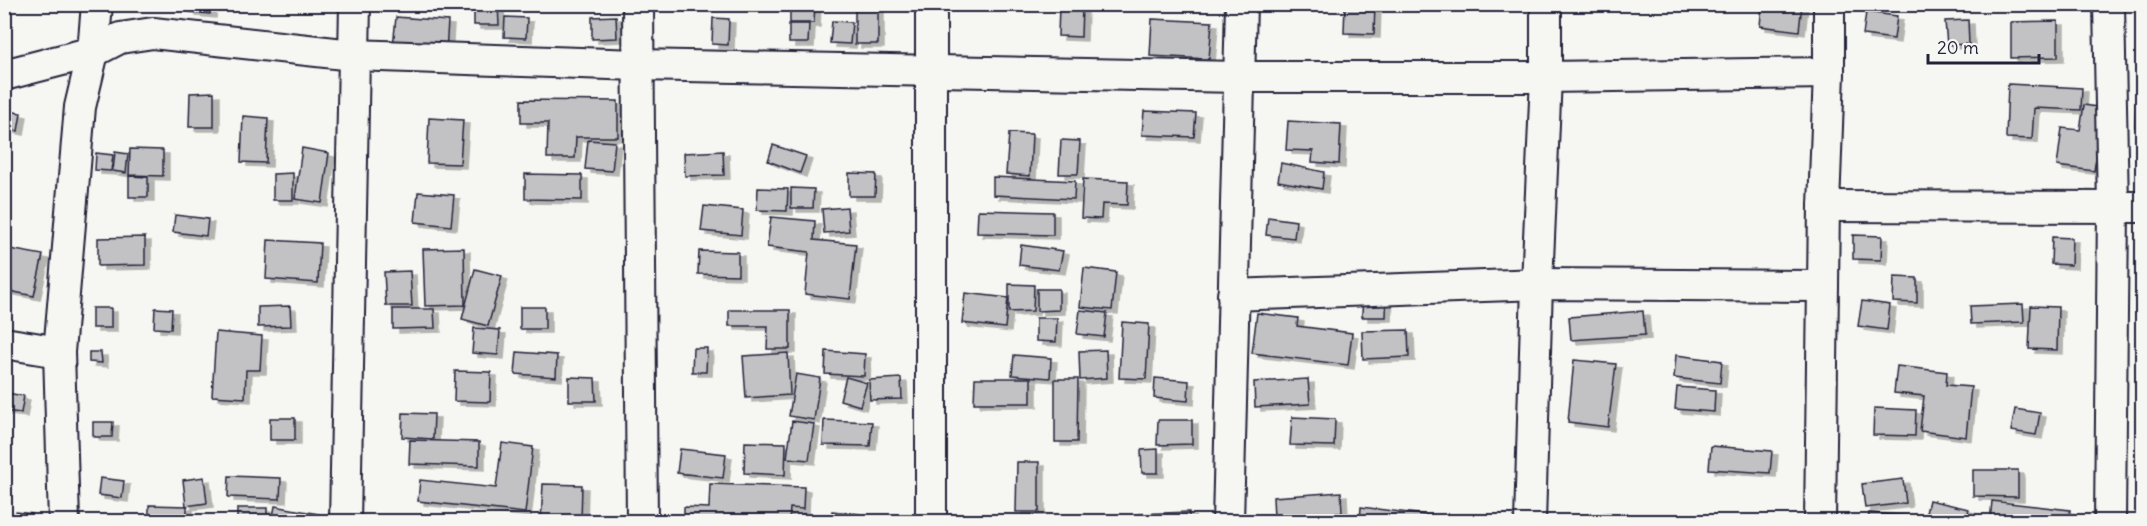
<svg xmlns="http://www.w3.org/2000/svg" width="2147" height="526" font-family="Delius,sans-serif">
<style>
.building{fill:#c2c2c4;stroke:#22223b;stroke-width:1.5;filter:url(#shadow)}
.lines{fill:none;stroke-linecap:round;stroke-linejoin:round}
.street-casing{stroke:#22223b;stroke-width:34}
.street{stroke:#f6f6f2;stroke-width:30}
</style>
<defs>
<filter id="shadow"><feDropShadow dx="6" dy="4" stdDeviation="0" flood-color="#0004"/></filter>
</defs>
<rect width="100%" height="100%" fill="#f6f6f2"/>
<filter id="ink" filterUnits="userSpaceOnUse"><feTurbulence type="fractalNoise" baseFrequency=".0167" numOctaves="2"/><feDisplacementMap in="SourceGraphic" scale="12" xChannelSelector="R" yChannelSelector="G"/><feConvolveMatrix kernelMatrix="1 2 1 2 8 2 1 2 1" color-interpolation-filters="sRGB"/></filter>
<g filter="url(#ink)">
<!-- building -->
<g class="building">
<path d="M191 4H211L210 14 190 12Z"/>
<path d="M474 4H498L499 25H474Z"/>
<path d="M790 4H815L814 23H790Z"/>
<rect x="855" y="4" width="23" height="40"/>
<path d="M1345 4H1375L1374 34 1344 33Z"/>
<path d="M1762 4H1802L1799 31 1760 26Z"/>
<path d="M1059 6 1082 7 1081 37 1058 36Z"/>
<path d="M1866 12 1897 16 1894 39 1863 35Z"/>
<path d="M616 16 617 38 592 39V17Z"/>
<path d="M396 17 448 21 446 52 393 47Z"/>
<path d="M505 17 527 18 526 38 504 37Z"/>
<path d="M713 18 729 19 728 45 712 44Z"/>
<path d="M1152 19 1212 22 1209 59 1150 56Z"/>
<path d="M1968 20 1969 44 1947 45 1945 21Z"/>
<path d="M832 21 852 22 850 44 830 43Z"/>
<path d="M2058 21V57L2011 58V22Z"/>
<path d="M789 24H809L808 43H789Z"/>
<path d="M2008 84 2082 88 2081 110 2034 108 2032 139 2006 138Z"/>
<path d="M214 92V127H189L190 93Z"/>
<path d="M521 100 618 101V137H576L575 158H547L548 123H521Z"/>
<path d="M2136 102H2142V128L2135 127Z"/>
<path d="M2084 105 2103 108 2094 171 2057 166 2062 128 2080 130Z"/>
<path d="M4 110 21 113 18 131 4 128Z"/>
<path d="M1144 111 1196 113 1194 137 1142 135Z"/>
<path d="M243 116 268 118 266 163 241 162Z"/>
<path d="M429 118 463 120 460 164 427 163Z"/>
<path d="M1288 121 1341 124 1339 164 1312 162 1313 151 1286 150Z"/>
<path d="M1009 133 1032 134 1030 176 1006 174Z"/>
<path d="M588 140 615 142 612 171 585 169Z"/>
<path d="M1061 140 1080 141 1078 174H1059Z"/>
<path d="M773 145 806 156 800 173 768 161Z"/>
<path d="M302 148 329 153 322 203 295 199Z"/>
<path d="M130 149 163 150V176L129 175Z"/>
<path d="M723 151 724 175 685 176 684 153Z"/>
<path d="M115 152 128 154 126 173 113 171Z"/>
<path d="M96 153 113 155 111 171 95 170Z"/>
<path d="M1281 163 1324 172 1322 189 1278 181Z"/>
<path d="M293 173V200H273V174Z"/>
<path d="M849 173 876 174 875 196H849Z"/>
<path d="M525 174 582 175V200L525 199Z"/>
<path d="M129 176 148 177V197H129Z"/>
<path d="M993 177 1075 181 1074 199 993 195Z"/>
<path d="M1083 179 1128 181 1127 205 1102 204 1101 219 1081 218Z"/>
<path d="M758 188 788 189 787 211 757 210Z"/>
<path d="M791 188 814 189 813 208H791Z"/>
<path d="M418 192 454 195 451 226 415 222Z"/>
<path d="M704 206 743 210 741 235 701 231Z"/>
<path d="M847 207 849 231 824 233 822 209Z"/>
<path d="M978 210 1053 212V235L977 233Z"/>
<path d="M175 215 208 219 206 236 173 232Z"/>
<path d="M771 217 815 221 814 240 856 244 850 299 805 294 809 252 767 247Z"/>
<path d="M1268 217 1296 221 1294 238 1266 235Z"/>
<path d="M1853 235 1882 236 1881 260 1853 259Z"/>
<path d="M145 237V265L98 266V238Z"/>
<path d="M2052 237 2072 238 2071 265 2051 264Z"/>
<path d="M268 240 320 243 318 283 266 279Z"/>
<path d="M1021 245 1063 251 1059 270 1019 265Z"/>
<path d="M4 248 43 255 34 296 4 290Z"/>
<path d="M464 248 465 305 425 306 423 249Z"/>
<path d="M699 251 738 252V275L698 274Z"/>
<path d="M1084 268 1116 272 1112 310 1080 307Z"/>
<path d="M475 269 502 276 488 326 462 319Z"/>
<path d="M410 271 412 306H386L384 272Z"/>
<path d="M1894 277 1917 278V303L1893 302Z"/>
<path d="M1009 284 1034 285 1033 311 1009 312Z"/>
<path d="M1363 288 1387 289 1386 317H1362Z"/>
<path d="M1037 289H1059V310L1037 311Z"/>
<path d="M965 293 1008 298 1005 328 962 323Z"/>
<path d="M1862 301 1890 305 1887 330 1858 326Z"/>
<path d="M2023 304 2024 322 1971 324 1970 306Z"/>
<path d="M290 306 291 326 258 327V307Z"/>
<path d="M2031 306 2058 307 2057 350 2029 349Z"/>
<rect x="520" y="307" width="25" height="22"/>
<rect x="92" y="308" width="19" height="20"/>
<path d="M155 308 172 309 171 329 154 328Z"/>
<path d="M393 309H434L435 328 393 329Z"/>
<path d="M729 310H790V349H767L768 326H729Z"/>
<path d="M1080 310 1107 313 1104 337 1077 334Z"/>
<path d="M1643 311 1645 335 1571 340 1569 317Z"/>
<path d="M1257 313 1298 318 1297 326 1352 333 1348 365 1252 353Z"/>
<path d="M1036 318H1057L1056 342 1036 341Z"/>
<path d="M1122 322 1149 324 1146 379 1119 378Z"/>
<path d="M474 328 500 330 498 355 472 353Z"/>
<path d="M1408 330 1409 357 1363 359 1362 331Z"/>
<path d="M216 332 262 336 260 370H246L245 398 212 396Z"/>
<path d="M693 348H707L706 372H692Z"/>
<path d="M1106 350 1107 378 1080 380 1079 351Z"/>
<path d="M826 351 865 354 864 376 825 374Z"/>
<path d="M89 352H101L102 363 89 362Z"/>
<path d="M517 352 557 355 556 377 515 374Z"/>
<path d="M788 353 790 395 746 398 743 356Z"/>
<path d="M1014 355 1051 358 1050 378 1012 375Z"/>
<path d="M1676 355 1722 361 1720 383 1674 378Z"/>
<path d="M1574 360 1616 364 1608 427 1568 422Z"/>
<path d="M1897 366 1947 372 1946 385 1971 387 1966 437 1920 431 1924 396 1894 393Z"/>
<path d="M455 371 491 372 490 402 454 401Z"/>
<path d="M796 374 820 378 814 420 789 416Z"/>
<path d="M569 377 595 378 596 401H569Z"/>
<path d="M846 377 867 383 860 406 840 400Z"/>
<path d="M901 378 902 399 870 400 869 380Z"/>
<path d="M975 378H1031V403H974Z"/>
<path d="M1155 378 1189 381 1188 401 1154 398Z"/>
<path d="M1055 379H1078L1077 442H1055Z"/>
<path d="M1308 379 1310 404 1255 407 1254 382Z"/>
<path d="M1677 387 1715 390 1714 412 1675 409Z"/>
<path d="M7 393 24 396 21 413 4 411Z"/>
<path d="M1874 408 1916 410 1915 436 1873 435Z"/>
<path d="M2015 409 2040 413 2036 435 2011 431Z"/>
<path d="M403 413 434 414 433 439 402 437Z"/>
<path d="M1292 417 1335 419 1334 446 1290 445Z"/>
<rect x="270" y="418" width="25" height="22"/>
<path d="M824 420 872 422 870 446 823 445Z"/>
<path d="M1158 420H1192V444L1157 445Z"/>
<path d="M792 421 814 424 809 460 787 458Z"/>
<path d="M93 422H113L112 437H95L93 435Z"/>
<path d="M410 440 479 442V466L409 464Z"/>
<path d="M745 442 786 443 785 475 744 473Z"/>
<path d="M502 443 533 447 525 513 418 501 420 480 496 488Z"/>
<path d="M1711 446 1772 451 1770 473 1709 469Z"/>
<path d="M680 449 726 454 723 478 677 473Z"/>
<path d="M1158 449V473H1142L1141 450Z"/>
<path d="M1017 462H1039V512H1016Z"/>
<path d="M1973 470H2018V497L1973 496Z"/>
<path d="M229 476 281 478 280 499 228 497Z"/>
<path d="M204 477 207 503 186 506 183 480Z"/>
<path d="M100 478 124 481 122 498 98 495Z"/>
<path d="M1903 479 1906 503 1865 508 1862 484Z"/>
<path d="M543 484 582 485 581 522H541Z"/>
<path d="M710 484 804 487 803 509 790 508 789 522H684V507L709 508Z"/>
<path d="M1341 492 1342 513 1274 518 1273 497Z"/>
<path d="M1929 500 1969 509 1966 522H1924Z"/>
<path d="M1992 501 2070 510 2069 522H1990Z"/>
<path d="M149 505 187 506V522H149Z"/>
<path d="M275 506 319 514 318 522H272Z"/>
<path d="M1361 507 1464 520V522H1360Z"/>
<rect x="237" y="508" width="30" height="14"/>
<path d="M832 511 859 514 858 522H831Z"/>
<path d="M16 512 32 514 31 522H15Z"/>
<path d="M1189 512V522H1139V514Z"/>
<path d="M1610 513 1611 522H1586V515Z"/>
<path d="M1869 513 1913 516V522H1868Z"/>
<path d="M803 514 828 519 827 522H802Z"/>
</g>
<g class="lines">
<!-- street casing -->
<g class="street-casing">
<g id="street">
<path d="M638 4 642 522"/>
<path d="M2109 4 2113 207 2110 522"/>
<path d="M4 75 93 52 120 38 153 33 353 55 638 65 1240 77H1546L1829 73"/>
<path d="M1824 206 2142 207"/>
<path d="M1233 295 1537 284 1823 286"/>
<path d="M4 343 59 352"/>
<path d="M64 522 59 352 80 107 93 52 97 4"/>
<path d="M345 522 355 4"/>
<path d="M931 522V4"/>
<path d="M1228 522 1241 4"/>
<path d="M1530 522 1537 284 1546 77V4"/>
<path d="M1820 522 1824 206 1829 73V4"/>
</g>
</g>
<!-- street -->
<use href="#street" class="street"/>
</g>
</g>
<!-- margin -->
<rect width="2147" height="526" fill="none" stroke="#f6f6f2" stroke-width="24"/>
<rect x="12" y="12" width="2123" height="502" fill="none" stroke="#22223b" stroke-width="2" filter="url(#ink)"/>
<!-- scale -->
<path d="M1928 54v9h111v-9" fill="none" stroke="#22223b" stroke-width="3"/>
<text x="1937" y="54" font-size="18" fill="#22223b" stroke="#f6f6f2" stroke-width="4.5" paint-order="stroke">20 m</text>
</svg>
